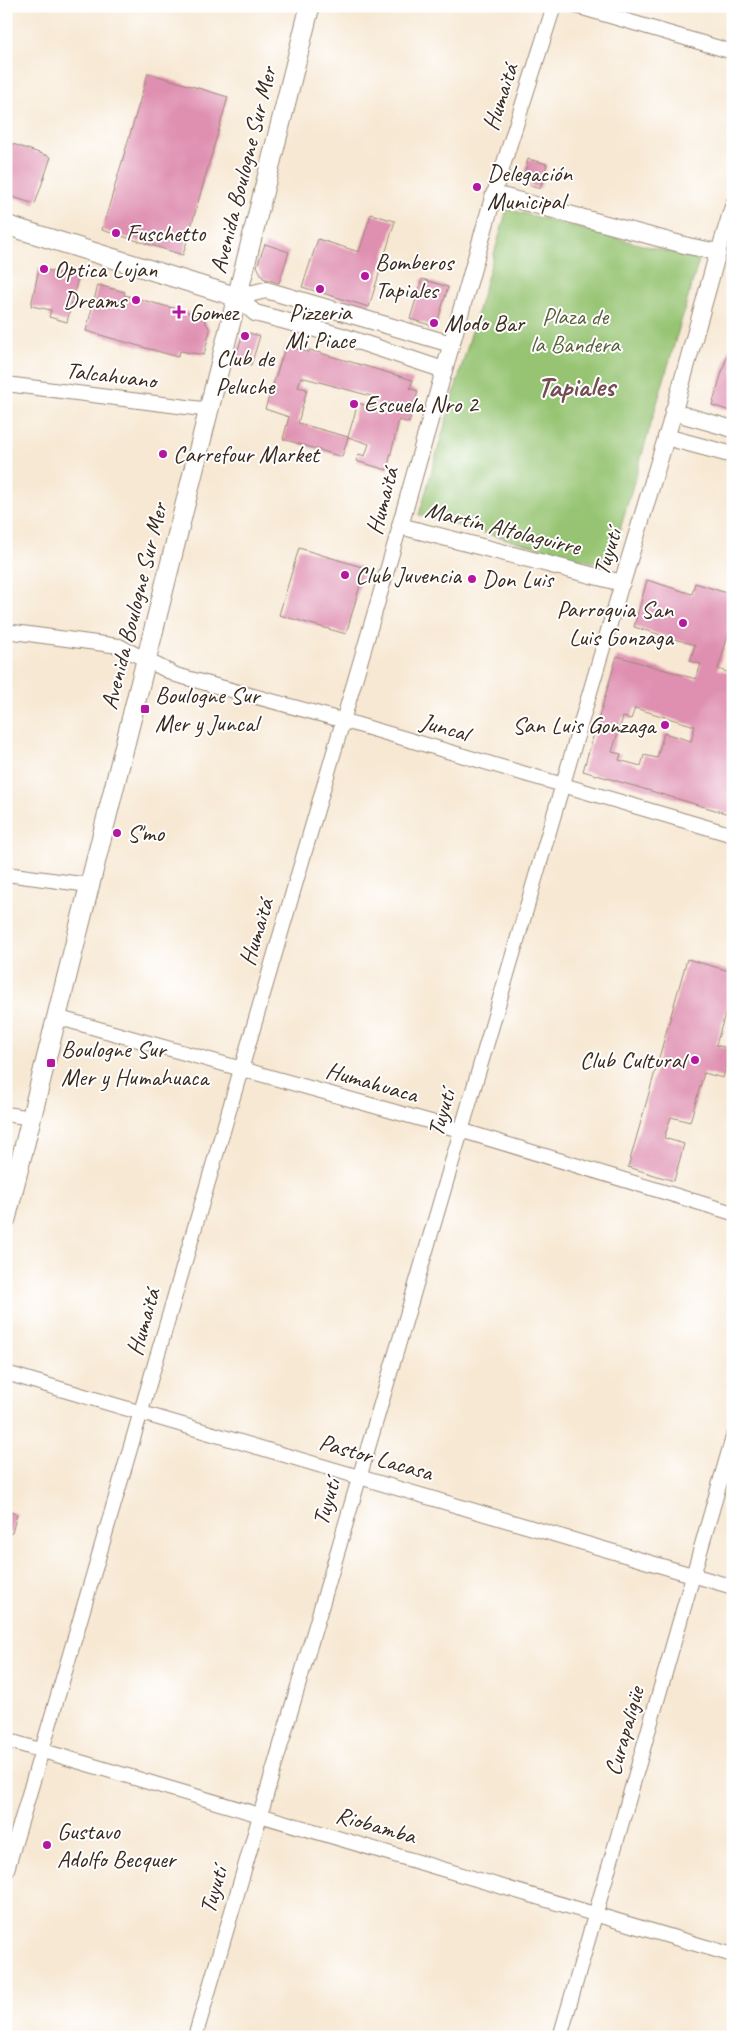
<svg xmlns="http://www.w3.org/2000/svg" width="739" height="2043" font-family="Caveat,sans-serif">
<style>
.green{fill:#96c472;stroke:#687748}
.building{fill:#df8fb0;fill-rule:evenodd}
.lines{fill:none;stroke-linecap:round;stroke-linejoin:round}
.minor-casing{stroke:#998978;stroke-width:16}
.tertiary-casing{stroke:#998978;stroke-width:18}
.secondary-casing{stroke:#998978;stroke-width:21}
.minor{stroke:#fff;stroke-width:14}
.tertiary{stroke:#fff;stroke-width:16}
.secondary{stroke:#fff;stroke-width:19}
.poi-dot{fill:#b5179e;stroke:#fff;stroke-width:2}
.labels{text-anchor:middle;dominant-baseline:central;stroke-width:4;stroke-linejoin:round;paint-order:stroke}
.street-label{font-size:24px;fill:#3b2a1e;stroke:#fff}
.poi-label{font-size:24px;fill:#3b2a1e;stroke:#fff;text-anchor:start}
.park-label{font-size:24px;fill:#5b603b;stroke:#fff}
.district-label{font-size:29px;font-weight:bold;fill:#744d51;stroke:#fff}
</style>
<rect width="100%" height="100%" fill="#fff"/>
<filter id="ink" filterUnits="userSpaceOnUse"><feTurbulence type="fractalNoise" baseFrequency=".02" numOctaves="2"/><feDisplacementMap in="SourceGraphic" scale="10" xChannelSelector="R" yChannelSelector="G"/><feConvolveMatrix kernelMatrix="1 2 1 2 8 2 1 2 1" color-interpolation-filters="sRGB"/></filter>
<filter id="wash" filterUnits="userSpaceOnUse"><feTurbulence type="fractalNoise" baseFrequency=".0096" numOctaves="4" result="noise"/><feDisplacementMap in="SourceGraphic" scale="20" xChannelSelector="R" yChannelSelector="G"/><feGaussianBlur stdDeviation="1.12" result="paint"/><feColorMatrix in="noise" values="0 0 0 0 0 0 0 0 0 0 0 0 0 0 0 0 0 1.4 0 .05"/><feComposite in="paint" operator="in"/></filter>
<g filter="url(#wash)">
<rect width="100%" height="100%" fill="#f7e8d3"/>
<!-- green -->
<path class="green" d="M507 209 699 260 609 567 419 515Z"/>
<g id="blocks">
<!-- building -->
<g class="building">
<path d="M148 73 228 97 183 255 102 230Z"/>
<path d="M10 143 51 157 35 204 6 195V154Z"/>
<path d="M528 159 547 164 540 189 531 186 524 176Z"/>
<path d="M371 214 395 221 369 307 302 287 318 239 359 252Z"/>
<path d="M265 244 289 252 279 283 263 278 257 266Z"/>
<path d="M39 268 78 278 67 322 49 317 51 310 31 306Z"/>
<path d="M422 279 448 287 436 327 410 319Z"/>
<path d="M98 285 125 292 124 295 202 316 210 330 204 355 180 351 178 357 86 331Z"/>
<path d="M249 333 260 336 251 365 235 360 242 336Z"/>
<path d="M286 345 308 352 310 350 413 380 410 388 418 391 409 423 399 420 387 470 356 461 359 454 365 456 369 444 348 437 342 457 283 439 289 417 265 409ZM301 377 378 398 375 408 358 403 348 437 298 423 307 389 298 387Z"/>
<path d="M730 346H733V412L712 405Z"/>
<path d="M299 548 365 568 346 634 279 615Z"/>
<path d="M647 580 692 594 695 583 733 595V619L718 669 733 674 732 815 583 771 617 656 696 679 701 664 690 661 695 645 634 627ZM635 708 695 726 691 741 664 733 657 758 644 755 641 766 619 760 621 754 612 752 623 717 631 719Z"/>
<path d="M687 959 733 972V987L716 1045 731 1049 723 1078 704 1073 690 1122 671 1117 664 1138 684 1144 674 1181 628 1167Z"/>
<path d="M6 1511 17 1514 12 1533 6 1534Z"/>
</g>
</g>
</g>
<g filter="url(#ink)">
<use href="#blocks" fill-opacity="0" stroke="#998978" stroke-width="1"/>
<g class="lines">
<!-- minor casing -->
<g class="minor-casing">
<g id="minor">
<path d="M576 6 733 52"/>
<path d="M494 194 554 6"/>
<path d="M718 252 733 203"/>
<path d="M6 384 210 410"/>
<path d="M6 631 119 646 176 675 345 721 733 835"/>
<path d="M6 874 89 885"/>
<path d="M56 1017 460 1130 733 1213"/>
<path d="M6 1114 31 1118"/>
<path d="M6 1373 733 1587"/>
<path d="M6 1740 733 1955"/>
<path d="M6 1873 400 526"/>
<path d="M195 2037 622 583"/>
<path d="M560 2037 733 1437"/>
</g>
</g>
<!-- tertiary casing -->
<g class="tertiary-casing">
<g id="tertiary">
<path d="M494 194 688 246 718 252 670 425 622 583 400 526Z"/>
<path d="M237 297 266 290 451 344"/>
<path d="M237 297 255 313 342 336 444 370"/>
<path d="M673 412 733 429"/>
<path d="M666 437 733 455"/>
</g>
</g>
<!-- secondary casing -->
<g class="secondary-casing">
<g id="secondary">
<path d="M6 225 237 297"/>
<path d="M6 1219 310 6"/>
</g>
</g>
<!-- minor -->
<use href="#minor" class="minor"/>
<!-- tertiary -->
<use href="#tertiary" class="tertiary"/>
<!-- secondary -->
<use href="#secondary" class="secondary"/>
</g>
</g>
<!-- markers -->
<g class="poi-dot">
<circle cx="477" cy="187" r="5"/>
<circle cx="116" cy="233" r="5"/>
<circle cx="44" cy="269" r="5"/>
<circle cx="365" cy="276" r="5"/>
<circle cx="320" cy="289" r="5"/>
<circle cx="136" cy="300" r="5"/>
<path d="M176.5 304.5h5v5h5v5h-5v5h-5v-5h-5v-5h5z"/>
<circle cx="434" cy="323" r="5"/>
<circle cx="245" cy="336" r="5"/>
<circle cx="354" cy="404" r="5"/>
<circle cx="163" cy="454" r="5"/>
<circle cx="345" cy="575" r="5"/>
<circle cx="472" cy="579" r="5"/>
<circle cx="683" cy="623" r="5"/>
<rect x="140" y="704" width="10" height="10" rx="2.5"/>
<circle cx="665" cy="725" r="5"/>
<circle cx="117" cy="833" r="5"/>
<circle cx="695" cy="1060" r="5"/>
<rect x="46" y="1058" width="10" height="10" rx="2.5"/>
<circle cx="47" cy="1845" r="5"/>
</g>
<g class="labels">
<!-- street labels -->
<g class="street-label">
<text transform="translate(500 97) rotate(-72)">Humaitá</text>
<text transform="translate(243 170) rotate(-76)">Avenida Boulogne Sur Mer</text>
<text transform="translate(111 375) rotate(7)">Talcahuano</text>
<text transform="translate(382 501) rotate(-75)">Humaitá</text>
<text transform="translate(503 528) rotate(14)">Martín Altolaguirre</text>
<text transform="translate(607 552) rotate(-73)">Tuyutí</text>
<text transform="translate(134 606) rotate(-76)">Avenida Boulogne Sur Mer</text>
<text transform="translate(445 727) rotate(16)">Juncal</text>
<text transform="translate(256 932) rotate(-73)">Humaitá</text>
<text transform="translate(372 1082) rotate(16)">Humahuaca</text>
<text transform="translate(441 1113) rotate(-74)">Tuyutí</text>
<text transform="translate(143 1322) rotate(-74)">Humaitá</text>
<text transform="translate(376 1457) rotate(16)">Pastor Lacasa</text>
<text transform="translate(326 1502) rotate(-74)">Tuyutí</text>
<text transform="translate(624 1731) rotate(-74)">Curapaligüe</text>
<text transform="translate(376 1825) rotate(16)">Riobamba</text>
<text transform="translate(213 1890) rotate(-74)">Tuyutí</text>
</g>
<!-- poi labels -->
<g class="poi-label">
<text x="487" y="173">Delegación<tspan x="487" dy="28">Municipal</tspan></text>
<text x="126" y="233">Fuschetto</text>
<text x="375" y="262">Bomberos<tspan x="375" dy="28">Tapiales</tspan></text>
<text x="54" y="269">Optica Lujan</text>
<text x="126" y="300" text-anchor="end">Dreams</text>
<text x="189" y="312">Gomez</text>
<text x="320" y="312" text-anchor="middle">Pizzeria<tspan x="320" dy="28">Mi Piace</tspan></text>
<text x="444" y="323">Modo Bar</text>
<text x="245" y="358" text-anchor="middle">Club de<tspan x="245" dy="28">Peluche</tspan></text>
<text x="364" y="404">Escuela Nro 2</text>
<text x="173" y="454">Carrefour Market</text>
<text x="355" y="575">Club Juvencia</text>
<text x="482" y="579">Don Luis</text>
<text x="673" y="609" text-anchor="end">Parroquia San<tspan x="673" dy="28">Luis Gonzaga</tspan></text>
<text x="155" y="695">Boulogne Sur<tspan x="155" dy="28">Mer y Juncal</tspan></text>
<text x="655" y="725" text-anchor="end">San Luis Gonzaga</text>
<text x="127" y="833">S'mo</text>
<text x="61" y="1049">Boulogne Sur<tspan x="61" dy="28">Mer y Humahuaca</tspan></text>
<text x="685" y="1060" text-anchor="end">Club Cultural</text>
<text x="57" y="1831">Gustavo<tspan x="57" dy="28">Adolfo Becquer</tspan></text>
</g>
<!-- park labels -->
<g class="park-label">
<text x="575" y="316">Plaza de<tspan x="575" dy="28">la Bandera</tspan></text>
</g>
<!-- district labels -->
<g class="district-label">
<text x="576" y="386">Tapiales</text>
</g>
</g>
<!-- margin -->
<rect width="739" height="2043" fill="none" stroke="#fff" stroke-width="25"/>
</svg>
